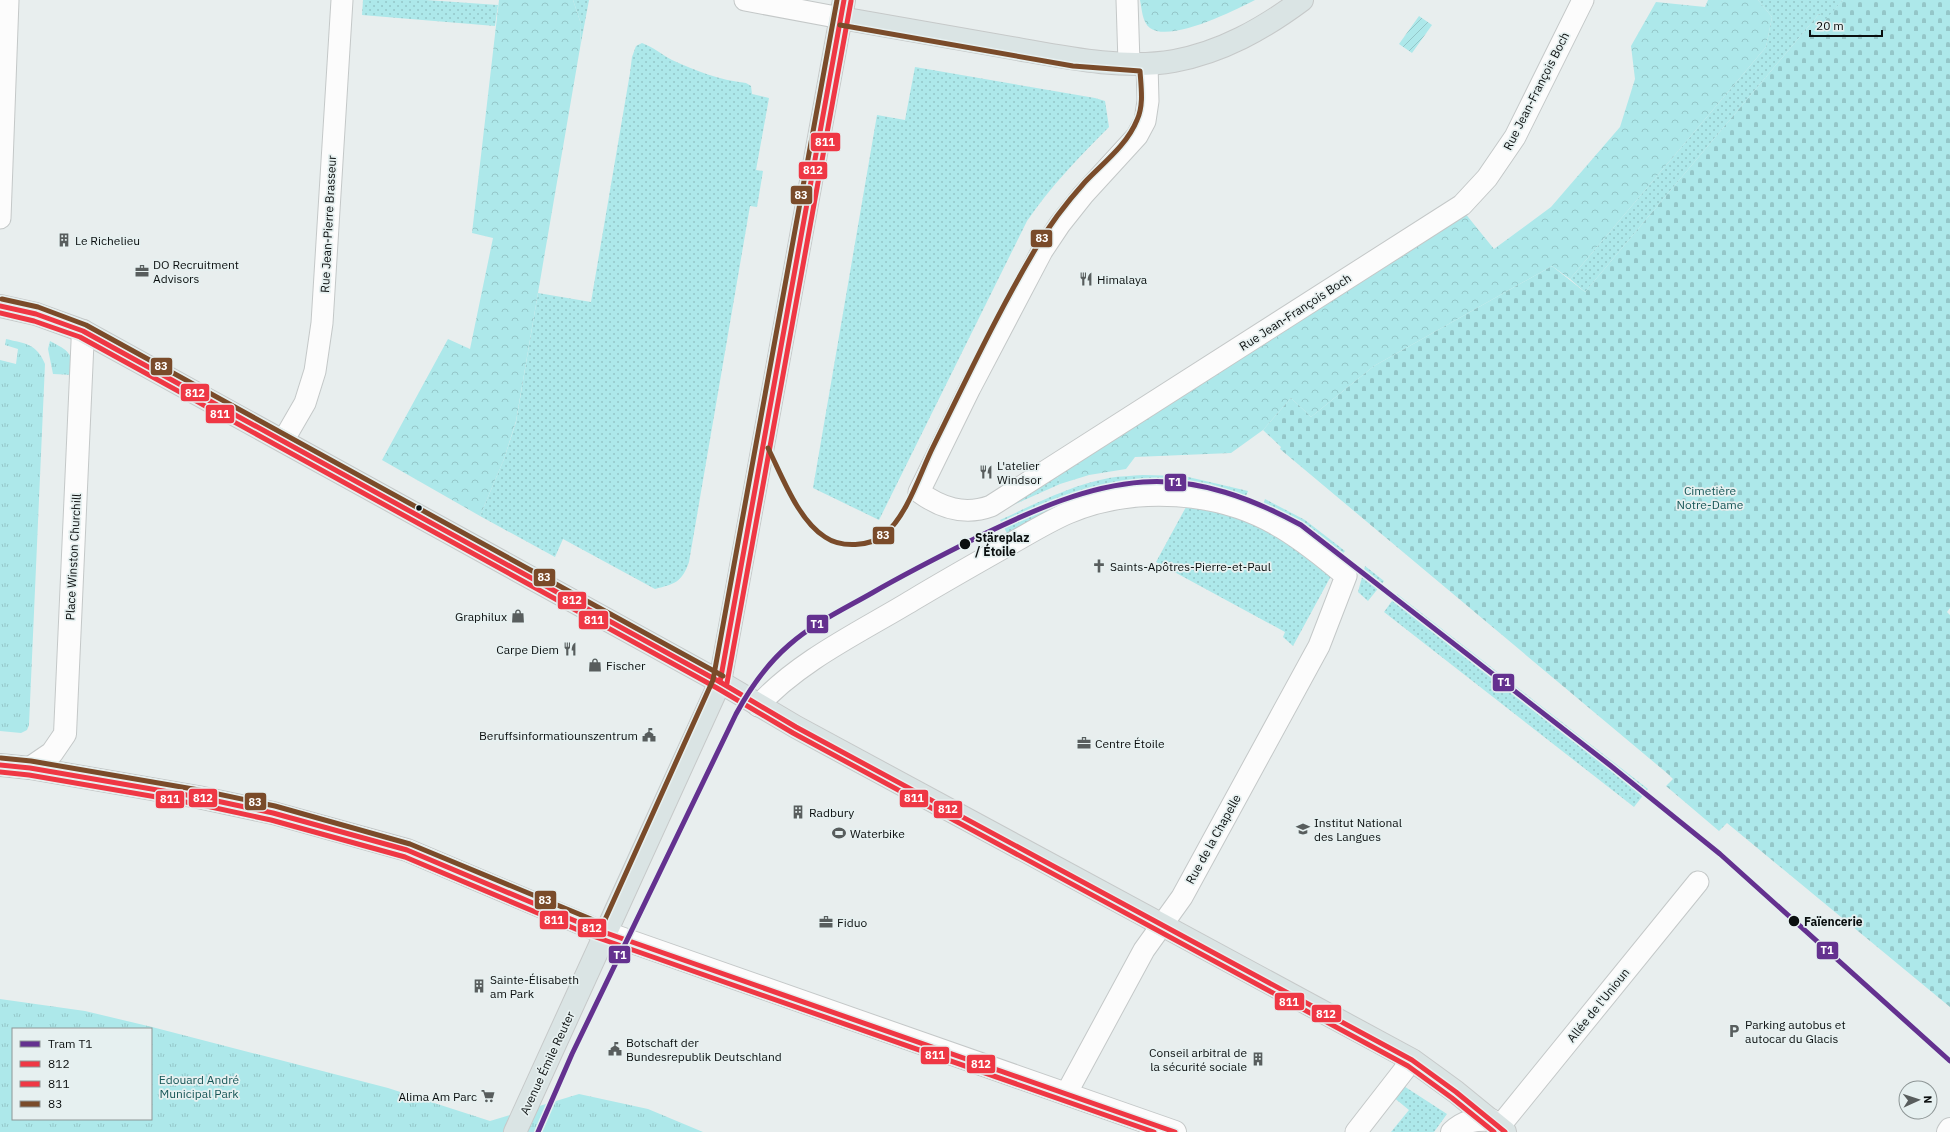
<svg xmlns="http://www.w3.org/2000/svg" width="1950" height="1132" font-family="'IBM Plex Sans',sans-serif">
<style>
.grass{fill:url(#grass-dots)}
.forest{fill:url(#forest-crowns)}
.cemetery{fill:url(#cemetery-stones)}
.park{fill:url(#park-tufts);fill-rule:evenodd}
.garden{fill:url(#garden-furrows)}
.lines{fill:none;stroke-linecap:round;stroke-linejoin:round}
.minor-casing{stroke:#c4c8c8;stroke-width:23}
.secondary-casing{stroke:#c4c8c8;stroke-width:24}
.primary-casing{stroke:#c6c9c9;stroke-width:24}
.minor{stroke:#fcfcfc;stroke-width:21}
.secondary{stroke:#fcfcfc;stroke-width:22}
.primary{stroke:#dae4e4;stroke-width:22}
.bus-1-casing{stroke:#e6f0f0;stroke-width:8}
.bus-2-casing{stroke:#e6f0f0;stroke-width:8}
.bus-3-casing{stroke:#e6f0f0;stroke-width:8}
.bus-1{stroke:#ef3744;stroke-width:5}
.bus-2{stroke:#ef3744;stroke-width:5}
.bus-3{stroke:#7a4b2a;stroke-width:5}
.tram-1-casing{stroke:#e6f0f0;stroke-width:8}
.tram-1{stroke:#64318f;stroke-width:5}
.bus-dot{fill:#0b0f0f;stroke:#e6f0f0;stroke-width:1.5}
.labels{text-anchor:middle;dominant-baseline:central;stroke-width:3.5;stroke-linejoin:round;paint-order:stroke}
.street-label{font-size:12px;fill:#0b0f0f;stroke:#e6f0f0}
.poi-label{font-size:12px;fill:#0b0f0f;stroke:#e6f0f0;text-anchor:start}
.park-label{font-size:12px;fill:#175657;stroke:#e6f0f0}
.stop-label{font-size:12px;font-weight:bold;fill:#0b0f0f;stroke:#e6f0f0;text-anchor:start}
.line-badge{stroke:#e6f0f0;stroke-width:1.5}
.badge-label{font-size:11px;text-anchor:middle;font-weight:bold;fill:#fff}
</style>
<defs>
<pattern id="grass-dots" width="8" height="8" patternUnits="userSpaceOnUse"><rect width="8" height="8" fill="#ade8ea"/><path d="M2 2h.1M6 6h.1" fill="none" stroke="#94c6c8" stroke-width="1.8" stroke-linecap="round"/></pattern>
<pattern id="forest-crowns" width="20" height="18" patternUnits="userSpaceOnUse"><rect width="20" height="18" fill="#ade8ea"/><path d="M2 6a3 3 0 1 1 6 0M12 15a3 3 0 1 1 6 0" fill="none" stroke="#94c6c8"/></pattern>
<pattern id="cemetery-stones" width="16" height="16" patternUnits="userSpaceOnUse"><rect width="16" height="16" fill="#ade8ea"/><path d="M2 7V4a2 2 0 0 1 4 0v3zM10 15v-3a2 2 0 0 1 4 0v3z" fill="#94c6c8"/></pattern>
<pattern id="park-tufts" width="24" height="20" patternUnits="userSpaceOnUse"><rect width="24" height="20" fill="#ade8ea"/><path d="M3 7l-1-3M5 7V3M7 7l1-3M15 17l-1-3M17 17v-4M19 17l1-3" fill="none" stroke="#94c6c8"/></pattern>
<pattern id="garden-furrows" width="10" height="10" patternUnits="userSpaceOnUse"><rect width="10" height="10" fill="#ade8ea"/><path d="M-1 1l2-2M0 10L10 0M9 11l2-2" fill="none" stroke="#94c6c8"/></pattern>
</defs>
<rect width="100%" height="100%" fill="#e8eeee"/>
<!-- grass -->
<g class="grass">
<path d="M363 0H426L498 5 495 26 362 15Z"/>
<path d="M573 0H589L580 48 581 24Z"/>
<path d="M1758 0H1843L1826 20 1819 14 1585 292 1570 279 1766 47 1772 17Z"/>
<path d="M642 43C653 47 661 54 672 60 696 71 719 80 746 83L751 86 752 94 769 98 756 170 763 171 757 207 750 206 689 562C682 582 675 584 655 589L563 539 555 557 480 516 504 459 516 422 538 293 591 302 630 73 632 57 636 46Z"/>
<path d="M915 67 1095 98 1105 101 1109 127C1079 157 1051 186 1027 221L879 520 813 488 877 115 905 120Z"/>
<path d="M1143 475 1184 476 1248 491 1243 503 1183 489 1009 537 1000 520C1035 504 1071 485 1109 478 1120 476 1132 476 1143 475Z"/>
<path d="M1057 476 1060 484 995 513Z"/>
<path d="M1265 499 1305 520 1345 551 1337 560 1261 510Z"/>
<path d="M1186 507C1200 509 1215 510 1229 514 1268 527 1299 551 1331 576L1293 646 1283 637 1285 632 1156 562Z"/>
<path d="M1365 566 1384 581 1368 601 1358 592Z"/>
<path d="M1397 594 1648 789 1634 807 1384 612Z"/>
<path d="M1396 1081 1447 1114 1434 1132H1391L1409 1110 1387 1092Z"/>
</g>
<!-- forest -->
<g class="forest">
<path d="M499 0H573L581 24 580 48 516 421 504 459 480 516 382 460 448 339 470 349 493 238 472 233Z"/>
<path d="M1140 0H1255C1235 10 1171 43 1150 28 1142 22 1142 9 1140 0Z"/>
<path d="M1708 0H1758L1772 17 1766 47 1570 279 1552 266 1374 366 1311 417 1291 398 1263 430 1231 453 1135 457 1126 469 1089 475 1060 484 1057 476 1423 243 1464 212 1494 249 1551 207 1620 127 1635 79 1631 46 1656 2 1705 7Z"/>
</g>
<!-- cemetery -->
<path class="cemetery" d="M1843 0H1950V608L1947 612 1950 615V1007L1727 823 1719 831 1666 786 1673 779 1668 774 1280 449 1281 447 1263 430 1291 398 1311 417 1374 366 1552 266 1585 292 1819 14 1826 19Z"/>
<!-- park -->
<g class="park">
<path d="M6 339C26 344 36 343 45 364L29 725 27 730 21 733 0 731V360L16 364 18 349 5 345Z"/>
<path d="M50 341C69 351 72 352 74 375L53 374 48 349Z"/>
<path d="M0 999 85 1011 152 1027 388 1088 490 1121 579 1094 648 1109 703 1132H0ZM13 1029H151V1119H13Z"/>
</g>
<!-- garden -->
<path class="garden" d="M1419 16 1432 25 1412 53 1399 44Z"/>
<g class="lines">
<!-- minor casing -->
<g class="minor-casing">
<g id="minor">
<path d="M745 0 841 18"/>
<path d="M1127 0 1129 63"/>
<path d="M1147 64 1148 101 1145 121 1137 136 1083 195 1060 224 1042 251 970 388 919 492C941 508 964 516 991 506L1462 205 1487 178 1515 137 1583 0"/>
<path d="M0 218 8 0"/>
<path d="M283 441 305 403 315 371 322 323 342 0"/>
<path d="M758 706C798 661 862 631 913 600 943 582 973 565 1003 548 1025 536 1045 523 1068 513 1135 485 1220 490 1282 528 1305 542 1326 559 1346 576L1319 646 1182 897 1144 950 1066 1094"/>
<path d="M1499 1127 1698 882"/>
<path d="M1356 1132 1412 1060"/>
</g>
</g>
<!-- secondary casing -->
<g class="secondary-casing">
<g id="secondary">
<path d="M0 765 30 768 198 797 273 813 407 850 592 928 1175 1132"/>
<path d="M30 768 52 753 65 734 83 331"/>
<path d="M1452 1132C1464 1121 1474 1119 1491 1120"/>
<path d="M1948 1132 1950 1129"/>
</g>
</g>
<!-- primary casing -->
<g class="primary-casing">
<g id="primary">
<path d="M841 18C898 28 955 38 1012 48 1063 57 1122 70 1174 61 1222 52 1263 29 1302 0"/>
<path d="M0 306 36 314 83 331 720 682 796 727 1412 1060 1456 1092 1505 1132"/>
<path d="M515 1132 720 682 844 0"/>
</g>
</g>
<!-- minor -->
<use href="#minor" class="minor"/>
<!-- secondary -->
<use href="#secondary" class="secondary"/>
<!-- primary -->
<use href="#primary" class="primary"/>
<!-- bus-1 casing -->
<g class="bus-1-casing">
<g id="bus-1">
<path d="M0 306 36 314 83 331 720 682 796 727 1412 1060 1456 1092 1505 1132"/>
<path d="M720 682 844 0"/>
<path d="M0 765 30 768 198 797 273 813 407 850 592 928 1175 1132"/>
</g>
</g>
<!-- bus-2 casing -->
<g class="bus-2-casing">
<g id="bus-2">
<path d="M0 313 34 321 80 337 717 688 793 733 1408 1066 1452 1098 1494 1132"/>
<path d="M727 683 851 1"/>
<path d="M0 772 29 775 197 804 271 820 405 857 590 935 1154 1132"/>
</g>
</g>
<!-- bus-3 casing -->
<g class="bus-3-casing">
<g id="bus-3">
<path d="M2 299 38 307 86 325 723 676"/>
<path d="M768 448C782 476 798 520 825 537 841 548 870 547 885 534 908 514 920 473 933 447 966 380 998 312 1036 248 1050 224 1067 202 1085 182 1103 163 1127 145 1137 120 1144 105 1141 87 1140 71L1073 66 840 25"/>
<path d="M1 758 31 761 199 790 275 806 410 844 603 924 713 680 837 0"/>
</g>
</g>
<!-- bus-1 -->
<use href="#bus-1" class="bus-1"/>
<!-- bus-2 -->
<use href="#bus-2" class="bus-2"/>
<!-- bus-3 -->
<use href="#bus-3" class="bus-3"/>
<!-- tram-1 casing -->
<g class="tram-1-casing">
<path id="tram-1" d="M538 1132 572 1054 736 714C750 688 767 664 789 645 814 623 844 609 872 593 908 572 946 553 984 534 1034 510 1087 486 1143 482 1199 478 1253 499 1301 525L1611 766 1720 854 1950 1061"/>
</g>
<!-- tram-1 -->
<use href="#tram-1" class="tram-1"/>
</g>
<!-- icons -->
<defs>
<g id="building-bare" transform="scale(1.08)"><path d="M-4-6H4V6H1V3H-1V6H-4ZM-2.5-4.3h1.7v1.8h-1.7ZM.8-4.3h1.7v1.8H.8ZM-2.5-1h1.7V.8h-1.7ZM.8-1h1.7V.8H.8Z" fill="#585d5d" stroke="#e6f0f0" stroke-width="2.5" paint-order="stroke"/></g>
<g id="office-bare" transform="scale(1.08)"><path d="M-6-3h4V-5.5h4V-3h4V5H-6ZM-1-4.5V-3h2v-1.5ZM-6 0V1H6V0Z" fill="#585d5d" stroke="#e6f0f0" stroke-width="2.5" paint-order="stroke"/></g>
<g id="restaurant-bare" transform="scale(1.08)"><path d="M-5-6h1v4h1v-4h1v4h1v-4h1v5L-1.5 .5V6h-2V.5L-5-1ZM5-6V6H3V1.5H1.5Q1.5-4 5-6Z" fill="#585d5d" stroke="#e6f0f0" stroke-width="2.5" paint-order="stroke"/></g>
<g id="church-bare" transform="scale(1.08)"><path d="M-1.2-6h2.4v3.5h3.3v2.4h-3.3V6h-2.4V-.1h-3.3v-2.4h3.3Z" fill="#585d5d" stroke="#e6f0f0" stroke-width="2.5" paint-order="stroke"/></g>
<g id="shop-bare" transform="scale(1.08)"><path d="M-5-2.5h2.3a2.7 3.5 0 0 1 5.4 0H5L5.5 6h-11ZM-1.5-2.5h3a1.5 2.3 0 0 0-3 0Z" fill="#585d5d" stroke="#e6f0f0" stroke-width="2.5" paint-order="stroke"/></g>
<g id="civic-bare" transform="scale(1.08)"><path d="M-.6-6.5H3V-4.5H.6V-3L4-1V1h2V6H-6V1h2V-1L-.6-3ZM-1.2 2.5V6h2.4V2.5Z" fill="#585d5d" stroke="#e6f0f0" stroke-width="2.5" paint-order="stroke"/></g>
<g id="school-bare" transform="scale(1.08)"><path d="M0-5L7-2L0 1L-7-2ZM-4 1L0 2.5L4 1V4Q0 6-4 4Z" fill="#585d5d" stroke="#e6f0f0" stroke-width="2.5" paint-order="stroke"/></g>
<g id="stadium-bare" transform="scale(1.08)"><path d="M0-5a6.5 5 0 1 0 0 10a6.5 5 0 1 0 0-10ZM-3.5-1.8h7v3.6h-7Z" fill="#585d5d" stroke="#e6f0f0" stroke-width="2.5" paint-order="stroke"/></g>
<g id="parking-bare" transform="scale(1.08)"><path d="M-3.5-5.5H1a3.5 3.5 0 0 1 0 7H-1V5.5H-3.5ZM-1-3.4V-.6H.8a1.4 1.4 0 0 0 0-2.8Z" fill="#585d5d" stroke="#e6f0f0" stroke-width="2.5" paint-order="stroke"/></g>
<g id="supermarket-bare" transform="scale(1.08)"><path d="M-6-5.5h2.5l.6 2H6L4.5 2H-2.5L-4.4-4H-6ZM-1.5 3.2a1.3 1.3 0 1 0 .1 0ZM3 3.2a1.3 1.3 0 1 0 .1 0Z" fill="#585d5d" stroke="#e6f0f0" stroke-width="2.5" paint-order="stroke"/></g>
</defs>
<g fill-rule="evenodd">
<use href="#building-bare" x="64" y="240"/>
<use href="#office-bare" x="142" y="271"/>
<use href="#restaurant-bare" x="1086" y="279"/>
<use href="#restaurant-bare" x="986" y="472"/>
<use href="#church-bare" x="1099" y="566"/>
<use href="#shop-bare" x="518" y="616"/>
<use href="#restaurant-bare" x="570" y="649"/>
<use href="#shop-bare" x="595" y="665"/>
<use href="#civic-bare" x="649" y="735"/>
<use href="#office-bare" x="1084" y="743"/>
<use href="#building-bare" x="798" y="812"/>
<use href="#school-bare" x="1303" y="829"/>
<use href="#stadium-bare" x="839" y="833"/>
<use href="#office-bare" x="826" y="922"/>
<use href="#building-bare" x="479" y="986"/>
<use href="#parking-bare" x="1734" y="1031"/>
<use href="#civic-bare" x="615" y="1049"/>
<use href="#building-bare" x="1258" y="1059"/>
<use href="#supermarket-bare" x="488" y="1096"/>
</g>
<!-- markers -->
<g class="bus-dot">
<circle cx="419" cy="508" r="3.5"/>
<circle cx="965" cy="544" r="6"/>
<circle cx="1794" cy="921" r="6"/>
</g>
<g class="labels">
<!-- street labels -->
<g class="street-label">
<text transform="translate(1536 91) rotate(-63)">Rue Jean-François Boch</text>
<text transform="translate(328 224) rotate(-87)">Rue Jean-Pierre Brasseur</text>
<text transform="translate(1295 312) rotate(-33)">Rue Jean-François Boch</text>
<text transform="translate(73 557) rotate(-87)">Place Winston Churchill</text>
<text transform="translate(1213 839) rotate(-61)">Rue de la Chapelle</text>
<text transform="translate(1598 1005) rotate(-51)">Allée de l'Unioun</text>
<text transform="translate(547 1063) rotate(-65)">Avenue Émile Reuter</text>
</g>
<!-- poi labels -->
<g class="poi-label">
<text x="75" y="240">Le Richelieu</text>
<text x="153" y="264">DO Recruitment<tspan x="153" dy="14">Advisors</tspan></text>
<text x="1097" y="279">Himalaya</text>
<text x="997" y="465">L'atelier<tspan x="997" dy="14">Windsor</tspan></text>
<text x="1110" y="566">Saints-Apôtres-Pierre-et-Paul</text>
<text x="507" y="616" text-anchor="end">Graphilux</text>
<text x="559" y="649" text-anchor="end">Carpe Diem</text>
<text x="606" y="665">Fischer</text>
<text x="638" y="735" text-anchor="end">Beruffsinformatiounszentrum</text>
<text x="1095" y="743">Centre Étoile</text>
<text x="809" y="812">Radbury</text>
<text x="1314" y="822">Institut National<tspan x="1314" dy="14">des Langues</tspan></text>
<text x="850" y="833">Waterbike</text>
<text x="837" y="922">Fiduo</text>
<text x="490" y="979">Sainte-Élisabeth<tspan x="490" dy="14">am Park</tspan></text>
<text x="1745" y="1024">Parking autobus et<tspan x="1745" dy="14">autocar du Glacis</tspan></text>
<text x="626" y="1042">Botschaft der<tspan x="626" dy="14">Bundesrepublik Deutschland</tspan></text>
<text x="1247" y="1052" text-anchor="end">Conseil arbitral de<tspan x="1247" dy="14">la sécurité sociale</tspan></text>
<text x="477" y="1096" text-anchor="end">Alima Am Parc</text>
</g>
<!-- park labels -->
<g class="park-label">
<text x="1710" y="490">Cimetière<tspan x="1710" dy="14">Notre-Dame</tspan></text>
<text x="199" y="1079">Edouard André<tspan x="199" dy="14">Municipal Park</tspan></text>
</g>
<!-- stop labels -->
<g class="stop-label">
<text x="975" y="537">Stäreplaz<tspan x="975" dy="14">/ Étoile</tspan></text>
<text x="1804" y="921">Faïencerie</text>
</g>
</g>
<g class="line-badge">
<rect x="810" y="132" width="31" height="20" rx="4" fill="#ef3744"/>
<rect x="798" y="161" width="30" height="19" rx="4" fill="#ef3744"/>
<rect x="790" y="185" width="23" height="20" rx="4" fill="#7a4b2a"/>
<rect x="1030" y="229" width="23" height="19" rx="4" fill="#7a4b2a"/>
<rect x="150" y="357" width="23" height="19" rx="4" fill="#7a4b2a"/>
<rect x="180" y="383" width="30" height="19" rx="4" fill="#ef3744"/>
<rect x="205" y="404" width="30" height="20" rx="4" fill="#ef3744"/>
<rect x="1164" y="473" width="23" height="19" rx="4" fill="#64318f"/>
<rect x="872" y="526" width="23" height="19" rx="4" fill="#7a4b2a"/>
<rect x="533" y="568" width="23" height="19" rx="4" fill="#7a4b2a"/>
<rect x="557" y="591" width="30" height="19" rx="4" fill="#ef3744"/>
<rect x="578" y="610" width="31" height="20" rx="4" fill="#ef3744"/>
<rect x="806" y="614" width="23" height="20" rx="4" fill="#64318f"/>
<rect x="1492" y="673" width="23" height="19" rx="4" fill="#64318f"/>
<rect x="188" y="788" width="30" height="20" rx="4" fill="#ef3744"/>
<rect x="899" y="789" width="30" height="19" rx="4" fill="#ef3744"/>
<rect x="155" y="790" width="30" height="19" rx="4" fill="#ef3744"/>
<rect x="244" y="792" width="23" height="19" rx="4" fill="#7a4b2a"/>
<rect x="933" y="800" width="30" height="19" rx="4" fill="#ef3744"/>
<rect x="534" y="890" width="23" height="20" rx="4" fill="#7a4b2a"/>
<rect x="539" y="910" width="30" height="20" rx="4" fill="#ef3744"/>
<rect x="577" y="918" width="30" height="20" rx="4" fill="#ef3744"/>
<rect x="1816" y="941" width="23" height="19" rx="4" fill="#64318f"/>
<rect x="608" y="945" width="23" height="19" rx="4" fill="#64318f"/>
<rect x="1274" y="992" width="31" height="19" rx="4" fill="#ef3744"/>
<rect x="1311" y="1004" width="31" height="19" rx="4" fill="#ef3744"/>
<rect x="920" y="1046" width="30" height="19" rx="4" fill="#ef3744"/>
<rect x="966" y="1054" width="30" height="20" rx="4" fill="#ef3744"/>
</g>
<g class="badge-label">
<text x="825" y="146">811</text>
<text x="813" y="174">812</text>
<text x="801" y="199">83</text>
<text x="1042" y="242">83</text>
<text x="161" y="370">83</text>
<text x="195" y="397">812</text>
<text x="220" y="418">811</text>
<text x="1175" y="486">T1</text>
<text x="883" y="539">83</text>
<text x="544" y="581">83</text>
<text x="572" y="604">812</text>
<text x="594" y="624">811</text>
<text x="817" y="628">T1</text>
<text x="1504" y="686">T1</text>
<text x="203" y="802">812</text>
<text x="914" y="802">811</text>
<text x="170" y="803">811</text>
<text x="255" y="806">83</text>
<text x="948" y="813">812</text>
<text x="545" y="904">83</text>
<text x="554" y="924">811</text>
<text x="592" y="932">812</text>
<text x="1827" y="954">T1</text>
<text x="620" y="959">T1</text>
<text x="1289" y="1006">811</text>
<text x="1326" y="1018">812</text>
<text x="935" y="1059">811</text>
<text x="981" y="1068">812</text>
</g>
<!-- legend -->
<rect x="12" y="1028" width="140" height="92" fill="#e6f0f0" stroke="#8e9696"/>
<rect x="20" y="1041" width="20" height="6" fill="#64318f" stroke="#8e9696"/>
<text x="48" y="1048" font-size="12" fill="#0b0f0f">Tram T1</text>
<rect x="20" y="1061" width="20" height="6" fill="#ef3744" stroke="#8e9696"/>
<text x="48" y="1068" font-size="12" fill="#0b0f0f">812</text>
<rect x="20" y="1081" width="20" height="6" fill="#ef3744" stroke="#8e9696"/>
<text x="48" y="1088" font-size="12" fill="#0b0f0f">811</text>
<rect x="20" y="1101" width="20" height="6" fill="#7a4b2a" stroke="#8e9696"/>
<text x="48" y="1108" font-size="12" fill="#0b0f0f">83</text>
<!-- north arrow -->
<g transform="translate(1918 1100) rotate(87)"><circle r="19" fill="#e6f0f0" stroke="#8e9696"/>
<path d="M0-3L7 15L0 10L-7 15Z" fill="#585d5d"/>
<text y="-6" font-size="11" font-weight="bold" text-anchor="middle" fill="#0b0f0f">N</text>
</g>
<!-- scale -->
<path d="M1810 30v6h72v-6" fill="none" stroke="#0b0f0f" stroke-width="2"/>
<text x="1816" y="30" font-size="12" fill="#0b0f0f" stroke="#e6f0f0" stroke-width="3" paint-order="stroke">20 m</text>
</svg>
